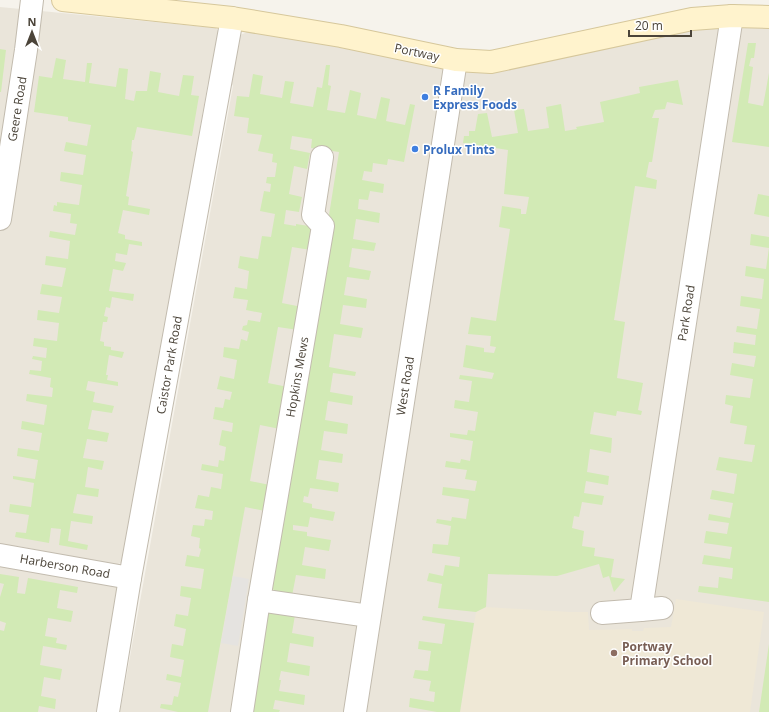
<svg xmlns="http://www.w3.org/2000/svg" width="769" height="712" font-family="'Open Sans',sans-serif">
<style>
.residential{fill:#eae5da}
.education{fill:#efe8d6}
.garden{fill:#d2eab5}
.parking{fill:#e5e3e0}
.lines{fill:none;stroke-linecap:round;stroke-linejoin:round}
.street-casing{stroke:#c2bbae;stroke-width:24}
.secondary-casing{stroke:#d6c79b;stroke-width:24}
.street{stroke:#fff;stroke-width:22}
.secondary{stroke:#fff3cd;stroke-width:22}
.shop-dot{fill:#3f7fe0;stroke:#fff;stroke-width:1.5}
.education-dot{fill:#8d6e63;stroke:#fff;stroke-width:1.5}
.labels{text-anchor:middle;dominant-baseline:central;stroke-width:3;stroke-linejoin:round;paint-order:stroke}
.street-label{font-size:12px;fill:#4b4439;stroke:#fff}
.shop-label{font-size:12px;font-weight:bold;fill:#366cbe;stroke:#fff;text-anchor:start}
.education-label{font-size:12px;font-weight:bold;fill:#785e54;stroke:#fff;text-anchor:start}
</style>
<rect width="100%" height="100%" fill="#f6f3ec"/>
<!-- residential -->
<g class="residential">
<path d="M0 7 216 28 218 31 217 76 212 81 208 82 125 559 121 563 115 565 79 563 70 556 17 546 7 550 0 548Z"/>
<path d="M714 26 717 29 740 31 743 27H769V712H120L233 86 227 74 240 35 250 31 355 48 443 68Z"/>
<path d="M0 560 15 568 63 577 78 574 117 587 119 594 97 712H0Z"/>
</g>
<!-- education -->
<path class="education" d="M676 599 764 612 750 712H460L476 612 486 607 570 612H588L589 630 632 629V631H643L644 628 671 627Z"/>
<!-- garden -->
<g class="garden">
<path d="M748 43H756L754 58H751L749 66 753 67 748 103 763 106 769 73V147L732 142Z"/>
<path d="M0 49 6 50 1 92H0Z"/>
<path d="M56 58 66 60 63 79 85 82 87 63H92L89 83 116 87 119 68 128 69 125 99 134 101 136 91H147L150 71 161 73 158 92 179 96 183 75 194 76 191 95 199 96 192 136 137 127 134 140H132L131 151 133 152 126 196 129 197 128 205 150 209 149 215 123 210 118 233 125 235V239L142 242V246L129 244 127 255 116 253 115 261 126 263 123 271 113 269 109 291 134 294 133 301 112 297 110 308 106 307 104 316 108 317 107 322H103L100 341 104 342V346L111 347V350L124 352 122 358 109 355 106 375H108L107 380 118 382V386L88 381 86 390 95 392 93 402 114 406 112 413 92 410 88 429 109 433 107 442 87 439 83 458 104 461 102 470 88 467 85 487 99 489 98 497 77 494 73 513 93 516 92 524 71 521 68 541 88 545 87 550 59 545 61 529 51 528 49 543 15 537 16 532 26 533 29 515 9 512 10 504 31 507 34 483 13 479V476L35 479 38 460 17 456 18 448 39 451 42 433 21 429 22 421 44 425 47 405 26 401 27 394 52 397 53 388 50 387 51 378 29 374 30 370 41 371 42 361 32 359 33 356 46 358 47 348 33 346 34 338 57 341 59 323 37 320 38 310 59 313 62 297 40 294 42 284 62 287 66 268 45 265 46 256 68 259 70 241 49 237 50 231 75 235 77 224 70 223 71 214 53 211 54 205 57 206V202L79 205 82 185 60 181 61 172 83 175 86 155 64 151 66 142 87 146 91 125 68 121V117L34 112 39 76 52 78Z"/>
<path d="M326 65H330L328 85 331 86 327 110 345 113 350 90 361 93 357 115 376 119 381 97 390 99 386 121 405 125 410 104 415 105 404 162 388 159 387 165 373 163 372 172 364 171 362 180 384 184 383 193 370 191 368 200 359 199 358 209 380 213 379 223 356 219 353 239 376 243 374 251 352 248 349 267 371 271 369 280 347 277 344 295 367 299 366 308 343 305 340 324 363 328 361 338 334 334 329 367 356 372 355 376 333 373 330 392 353 396 352 405 328 401 325 420 348 424 347 434 324 431 321 450 343 454 342 463 319 460 316 479 339 483 338 492 310 488 308 497 304 496 303 502 312 504V508L335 512 333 521 310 517 308 527 293 525V530L307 532V536L331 540 329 551 305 547 302 565 326 569 325 579 296 575 292 596 274 592 271 581 339 152 311 148 312 139 292 136 290 149 310 153 307 169 294 166 289 194 302 197 299 212 286 210 284 224 296 226V224L315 227 311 250 292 247 282 303 302 307 298 330 278 327 268 383 288 387 280 429 260 425 250 481 270 485 265 511 245 507 208 712H178L160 708 161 704 172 705 174 696 178 697 181 683 166 680 167 674 181 677 184 660 170 657 172 644 183 646 186 629 174 626 176 614 188 616 191 598 180 596 181 586 201 589 204 569 185 566 187 555 199 557 201 549 199 548 200 538 191 536 193 525 204 526 205 519 212 520 213 511 195 508 198 495 209 497 211 487 221 489 223 474 201 470 202 464 218 467 219 460 224 461 226 447 219 445 222 430 232 432 233 423 213 419 215 407 223 408 225 399 230 400 232 392 217 389 220 376 234 379 237 360 223 357 224 347 239 349 241 339 247 341 249 332 242 330 243 326 247 325 248 320 260 322 262 313 246 310 248 300 233 298 235 287 247 289 249 271 238 268 240 256 258 259 262 236 271 237 275 214 260 211 264 191 270 192 271 184 266 183 267 177H275L277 163 272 162 273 154 258 151 262 135 247 133 249 118 234 116 237 96 249 97 253 74 263 76 260 94 282 98 285 81 294 82 290 103 313 107 317 87 322 88Z"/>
<path d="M678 80 683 105 667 102 665 109 655 110 652 118H659L652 162H649L646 177 657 180 656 189 635 186 614 320 625 322 617 378 643 383 638 410 642 411 641 415 617 411 616 416 594 412 590 434 612 438 611 453 590 449 587 472 609 476 608 485 586 481 584 493 604 496 602 505 582 502 579 517 574 516 572 528 584 531 582 546 595 548 594 556 614 559 611 577 625 579 614 592 609 576 603 578 599 564 557 576 488 574 486 607 476 612 438 608 442 584 427 581 429 573 443 576 445 565 459 567 460 557 432 553 433 544 448 545 451 526 436 523 437 519 451 521 452 517 466 519 469 499 442 495 443 487 475 491 477 481 465 479 467 470 445 467 446 461 460 463 461 459 470 461 473 441 450 437V433L467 435 468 430 475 431 478 412 454 408 455 400 469 402 472 381 459 379 460 375 492 379 494 373 463 367 466 345 484 348V352L494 353 496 347 490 346 491 336 468 334 471 317 496 321 510 229 499 227 502 206 521 209V214H526L529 197 504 194 508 150 463 143 464 136H469V131H475L478 114 487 113 492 137 518 133 514 110 524 109 528 131 549 128 546 107 561 104 565 131 577 129 576 127 604 122 600 102 640 93 639 87Z"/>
<path d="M758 194 769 196V217L754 214Z"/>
<path d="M751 234 769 237V248L750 245Z"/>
<path d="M769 248V602L698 592 699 586 718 588 719 577 732 579 733 568 702 564 704 555 730 559 732 547 704 543 706 531 727 534 729 523 708 520 709 514 730 518 733 503 710 499 712 490 734 494 737 474 716 470 719 457 752 462 755 445 744 444 747 426 730 423 733 406 725 404 726 395 750 398 753 379 730 375 732 363 754 367 756 356 733 353 734 342 755 345 756 335 736 332 737 326 757 329 760 309 740 306 741 296 762 299 764 279 745 276 746 266 766 269Z"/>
<path d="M0 574 19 577 17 593 25 594 28 578 78 587 77 593 60 590 57 608 73 611 71 622 48 618 45 636 57 638 56 643 67 645 66 650 43 646 40 665 62 669 60 680 44 677 41 696 56 699 55 709 39 706 38 712H0V630L4 631 6 623 0 621V597L4 584 0 583Z"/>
<path d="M269 610 295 615 292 633 314 637 313 647 290 643 287 662 310 666 309 676 281 671 279 680H281L279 691 305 695 304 705 275 700 273 709 280 710 279 712H251Z"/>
<path d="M423 616 474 623 460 712H437L409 707 410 698 434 702 435 692 429 691 431 681 413 678 415 670 428 671 431 651 418 649 419 641 442 644 445 624 422 620Z"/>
<path d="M769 644V712H759Z"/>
</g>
<!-- parking -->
<path class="parking" d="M233 576 249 579 238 646 221 643Z"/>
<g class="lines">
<!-- street casing -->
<g class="street-casing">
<g id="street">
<path d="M322 157 313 215 323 226 259 600 369 616"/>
<path d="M0 219 26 50 32 0"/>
<path d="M0 555 130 578"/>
<path d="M641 610 662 608"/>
<path d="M602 613 641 610 732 16"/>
<path d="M108 712 130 578 232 18"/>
<path d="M242 712 259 600"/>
<path d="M355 712 456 60"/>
</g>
</g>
<!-- secondary casing -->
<g class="secondary-casing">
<path id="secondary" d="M63 0 232 18 341 36 456 60 491 62 692 19 732 16 769 17"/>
</g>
<!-- street -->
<use href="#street" class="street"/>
<!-- secondary -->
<use href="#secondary" class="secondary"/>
</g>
<!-- markers -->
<g class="shop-dot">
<circle cx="425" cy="97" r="4"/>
<circle cx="415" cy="149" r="4"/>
</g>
<circle class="education-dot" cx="614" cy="653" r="4"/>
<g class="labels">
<!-- street labels -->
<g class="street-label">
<text transform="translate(417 52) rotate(12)">Portway</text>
<text transform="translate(17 109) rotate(-81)">Geere Road</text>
<text transform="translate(686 313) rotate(-81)">Park Road</text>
<text transform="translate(169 365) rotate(-80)">Caistor Park Road</text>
<text transform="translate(297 377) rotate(-80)">Hopkins Mews</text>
<text transform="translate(405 386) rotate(-81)">West Road</text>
<text transform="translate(65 566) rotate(10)">Harberson Road</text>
</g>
<!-- shop labels -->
<g class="shop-label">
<text x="433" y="90">R Family<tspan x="433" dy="14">Express Foods</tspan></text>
<text x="423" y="149">Prolux Tints</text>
</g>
<!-- education labels -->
<g class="education-label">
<text x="622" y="646">Portway<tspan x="622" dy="14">Primary School</tspan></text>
</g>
</g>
<!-- north arrow -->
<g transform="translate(32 32)" stroke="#ffffff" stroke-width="3" paint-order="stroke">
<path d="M0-3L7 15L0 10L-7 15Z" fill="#4b4439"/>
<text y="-6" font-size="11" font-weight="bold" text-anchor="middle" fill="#4b4439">N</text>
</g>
<!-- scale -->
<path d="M629 30v6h62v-6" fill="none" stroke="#4b4439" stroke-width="2"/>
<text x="635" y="30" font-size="12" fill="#4b4439" stroke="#ffffff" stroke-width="3" paint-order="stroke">20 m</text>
</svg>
